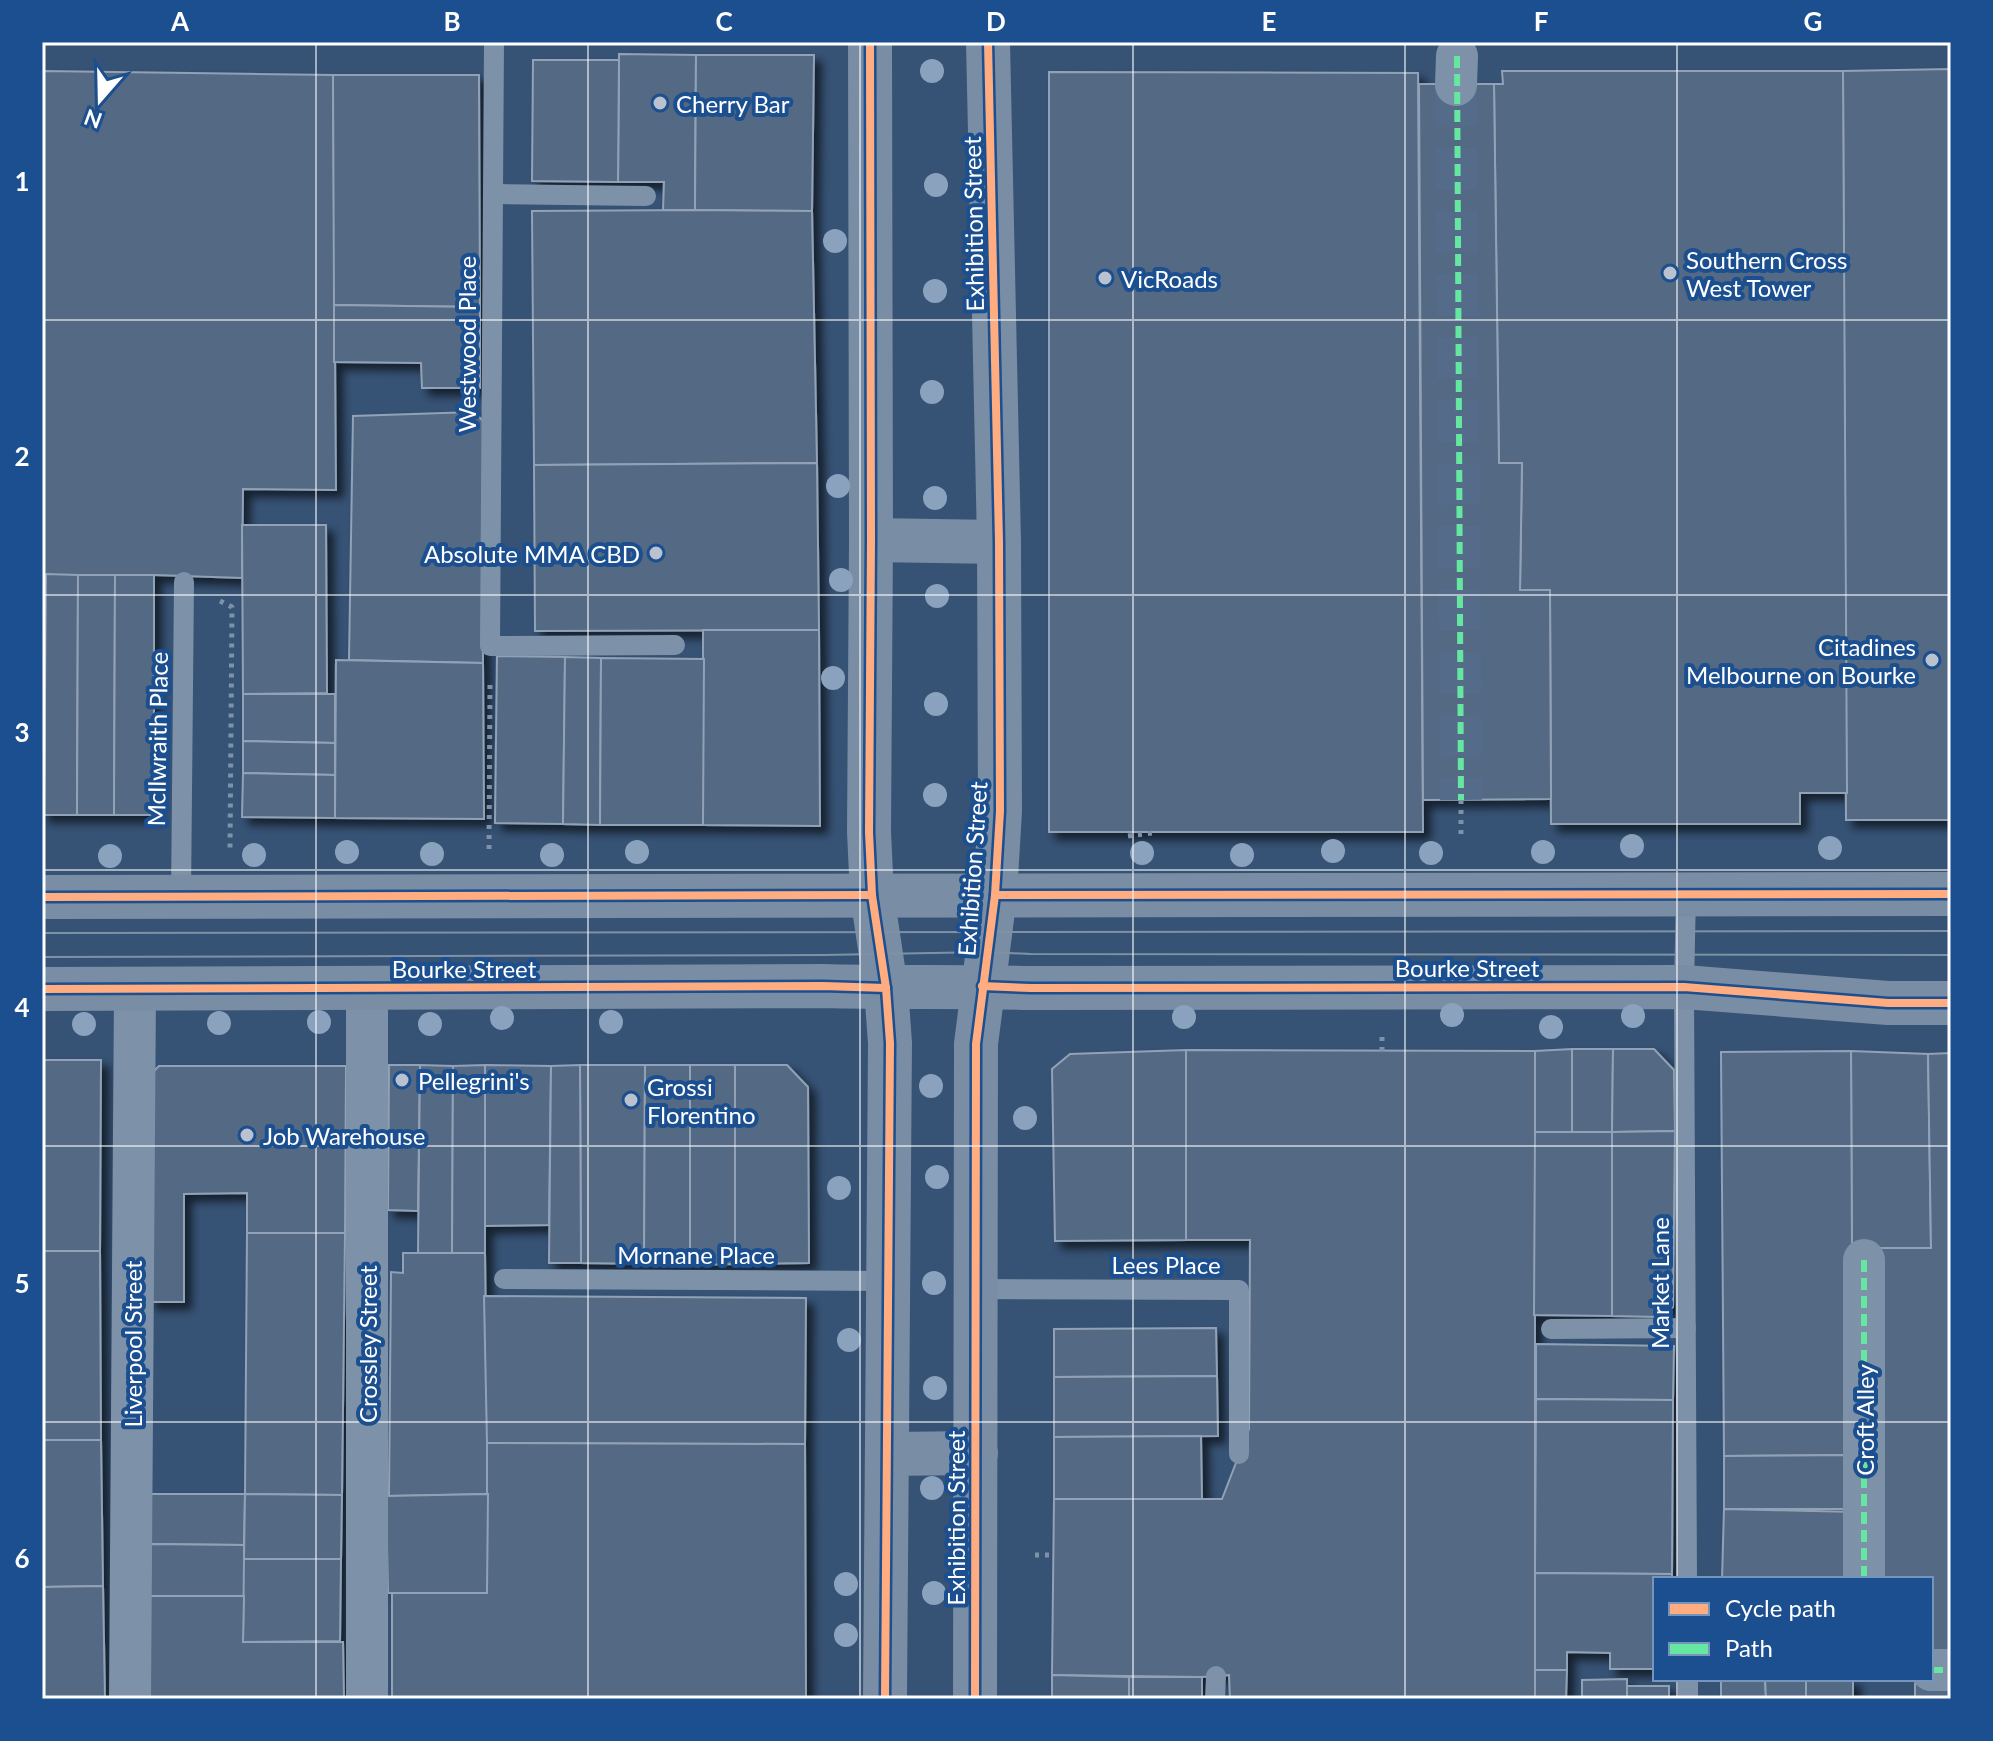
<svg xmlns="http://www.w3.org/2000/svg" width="1993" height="1741" font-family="Lato,sans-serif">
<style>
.building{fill:#526984;stroke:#92a2b6;stroke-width:2;filter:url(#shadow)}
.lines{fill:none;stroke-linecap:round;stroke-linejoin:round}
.street-tunnel{stroke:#546c89;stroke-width:42;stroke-dasharray:42 21;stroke-linecap:butt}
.path{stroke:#7d92a8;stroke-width:5;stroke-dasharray:4 6;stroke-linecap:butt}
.lane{stroke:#7d92a8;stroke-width:20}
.street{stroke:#7d92a8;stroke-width:42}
.secondary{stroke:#798da4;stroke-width:44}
.tram{stroke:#7e92a7;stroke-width:2}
.quiet{stroke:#66e7a1;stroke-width:6;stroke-dasharray:12 6;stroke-linecap:butt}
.cycleway-casing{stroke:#1b4f8f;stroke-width:13}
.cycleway{stroke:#ffac80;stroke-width:8}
.tree{fill:#8aa2be}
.grid{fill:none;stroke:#fff;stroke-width:2;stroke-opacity:0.55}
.poi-dot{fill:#b9c2ce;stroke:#1b4f8f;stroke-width:3}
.labels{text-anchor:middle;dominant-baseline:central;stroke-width:8;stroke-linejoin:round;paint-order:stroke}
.poi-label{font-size:24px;fill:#fff;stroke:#1b4f8f;text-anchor:start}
.street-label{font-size:24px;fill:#fff;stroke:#1b4f8f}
.neatline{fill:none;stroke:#fff;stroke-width:3}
.grid-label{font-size:26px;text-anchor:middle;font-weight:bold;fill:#fff}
</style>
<defs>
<filter id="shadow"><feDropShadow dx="7" dy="7" stdDeviation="4" flood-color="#0009"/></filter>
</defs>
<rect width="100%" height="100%" fill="#365274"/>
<!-- building -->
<g class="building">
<path d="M619 54 696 55 695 210H663L664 182H618Z"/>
<path d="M696 55H814L812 211 695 210Z"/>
<path d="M533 60H619L618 182 532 181Z"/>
<path d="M1951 69V820H1846L1843 71Z"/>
<path d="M42 71 333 75 336 490 243 489 242 578 154 575H42Z"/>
<path d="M1502 71H1843L1847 793H1800V824H1551L1550 590H1520L1522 463H1499L1494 84H1503Z"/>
<path d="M1049 72 1418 73 1423 832H1049Z"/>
<path d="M333 75H479L480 307 334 305Z"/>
<path d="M1419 84H1494L1499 463H1522L1520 590H1550L1551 799 1423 800Z"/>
<path d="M695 210 812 211 817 463 534 465 532 211Z"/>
<path d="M334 305 480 307V388H422L421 363 334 362Z"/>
<path d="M474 412 483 421V663L349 660 353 416Z"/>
<path d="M817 463 819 630 535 631 534 465Z"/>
<path d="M242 525H326L327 693 243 694Z"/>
<path d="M46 574 78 575 77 815H44Z"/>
<path d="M78 575H115L114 815H77Z"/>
<path d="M115 575H154V815H114Z"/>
<path d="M42 616H45L44 815H42Z"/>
<path d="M703 630H819L820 826 703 825Z"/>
<path d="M497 656 565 657 563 824 495 823Z"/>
<path d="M565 657 601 658 600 825 563 824Z"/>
<path d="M601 658 704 659 703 825H600Z"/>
<path d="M336 660 483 663 484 819 335 818Z"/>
<path d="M243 694H335V743L243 741Z"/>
<path d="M243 741 335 743V775L243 773Z"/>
<path d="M243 773 335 775V818L242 817Z"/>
<path d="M1572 1049H1613L1612 1132H1572Z"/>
<path d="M1572 1049V1132H1535V1051Z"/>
<path d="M1613 1049H1654L1674 1070 1675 1131 1612 1132Z"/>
<path d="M1186 1050V1240L1055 1241 1052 1069 1070 1054Z"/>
<path d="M1186 1050 1535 1051V1699H1230L1229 1675 1202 1677 1052 1675 1054 1499H1222L1249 1429 1250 1240H1186Z"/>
<path d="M1851 1051 1928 1054 1931 1248H1852Z"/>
<path d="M1851 1051 1853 1455 1724 1456 1721 1052Z"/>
<path d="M1951 1053V1657H1931V1579H1872V1248H1931L1928 1054Z"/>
<path d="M42 1060H101L100 1251H42Z"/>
<path d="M389 1065H420L418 1211 388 1210Z"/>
<path d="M420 1065 453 1066 452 1253H418Z"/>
<path d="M485 1065 551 1066 549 1225 484 1226Z"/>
<path d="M485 1065V1253H452L453 1066Z"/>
<path d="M580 1065H645L644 1264 581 1263Z"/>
<path d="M580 1065 581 1263H549L551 1066Z"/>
<path d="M645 1065H690V1265L644 1264Z"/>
<path d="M690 1065H735V1264L690 1265Z"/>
<path d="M735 1065H787L808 1087 809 1263 735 1264Z"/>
<path d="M159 1066H346L345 1233H247V1193L184 1194V1302H149L148 1077Z"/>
<path d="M1675 1131 1673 1307 1660 1317 1612 1316V1132Z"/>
<path d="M1535 1132H1612V1316L1534 1315Z"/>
<path d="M247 1233H345L342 1495 245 1494Z"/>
<path d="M42 1251H100L101 1440H42Z"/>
<path d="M403 1253H485L488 1494 389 1496 391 1272 403 1273Z"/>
<path d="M484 1296 806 1298 805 1444 487 1443Z"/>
<path d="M1216 1328 1217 1376 1054 1377V1329Z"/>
<path d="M1536 1344 1674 1346 1673 1400 1536 1399Z"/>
<path d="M1217 1376 1218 1436 1054 1437V1377Z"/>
<path d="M1536 1399 1673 1400 1672 1574 1535 1573Z"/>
<path d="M1201 1436 1202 1499H1054V1437Z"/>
<path d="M42 1440H101L103 1586 42 1587Z"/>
<path d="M487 1443 805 1444 806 1699H392V1593H487Z"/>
<path d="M1853 1455 1854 1509H1724V1456Z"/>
<path d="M148 1494H245L244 1545 147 1544Z"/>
<path d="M245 1494 342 1495 341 1559H244Z"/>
<path d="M488 1494 487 1593H388L386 1496Z"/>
<path d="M1724 1509 1857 1512 1856 1579H1722Z"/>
<path d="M147 1544 244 1545V1596H146Z"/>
<path d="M244 1559H341L340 1641 243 1642Z"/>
<path d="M1535 1573 1672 1574V1579H1655V1669H1610V1653L1567 1652V1670H1535Z"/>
<path d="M103 1586 105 1699H42V1587Z"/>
<path d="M146 1596H244L243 1642H343L344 1699H145Z"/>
<path d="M1535 1670H1567L1566 1699H1535Z"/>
<path d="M1052 1675 1129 1677V1699H1052Z"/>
<rect x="1129" y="1677" width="73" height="22"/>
<path d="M1627 1679V1699H1582V1680Z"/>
<path d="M1721 1679H1765L1766 1699H1721Z"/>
<path d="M1765 1679H1806V1699H1766Z"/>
<rect x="1806" y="1679" width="47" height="20"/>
<rect x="1915" y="1683" width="36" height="16"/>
<rect x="1627" y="1686" width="42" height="13"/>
</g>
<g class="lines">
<!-- street-tunnel -->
<path class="street-tunnel" d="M1456 85 1461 800"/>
<!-- path -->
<g class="path">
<path d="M220 601 232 607 230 848"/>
<path d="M1461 800V837"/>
<path d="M1128 836 1153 833"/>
<path d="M489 849 490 683"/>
<path d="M1382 1051V1036"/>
<path d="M1035 1555H1053"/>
</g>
<!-- lane -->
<g class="lane">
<path d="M494 42 490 646 675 645"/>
<path d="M493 194 646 196"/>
<path d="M1686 894 1684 987 1687 1579"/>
<path d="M181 897 184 582"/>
<path d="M504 1279 888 1281"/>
<path d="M976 1289 1239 1290V1454"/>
<path d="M1551 1329 1686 1328"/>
<path d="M1688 1679V1699"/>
<path d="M1215 1699 1216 1676"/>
</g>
<!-- street -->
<g class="street">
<path d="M1456 85 1457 56"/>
<path d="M1864 1260V1579"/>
<path d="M1931 1670H1951"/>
<path d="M130 1699 135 989"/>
<path d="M367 1699V989"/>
</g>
<!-- secondary -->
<g class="secondary">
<path d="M870 42 871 540 869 832 872 895 886 988 890 1043 885 1699"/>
<path d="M871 540 999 542"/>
<path d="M42 897 1951 894"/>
<path d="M42 989 823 986C892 988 962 986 1031 988L1684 987 1888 1003H1951"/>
<path d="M887 1454 976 1453"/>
<path d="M975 1699 976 1044 995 895 1000 811 999 542 988 42"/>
</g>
<!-- tram -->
<g class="tram">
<path d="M42 933 1951 931"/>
<path d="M42 957 823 955 987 952 1031 954 1951 955"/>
</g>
<!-- quiet -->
<g class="quiet">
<path d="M1457 56 1461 800"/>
<path d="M1864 1260V1579"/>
<path d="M1931 1670H1951"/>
</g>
<!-- cycleway casing -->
<g class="cycleway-casing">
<g id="cycleway">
<path d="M870 42 871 540 869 832 872 895 886 988 890 1043 885 1699"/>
<path d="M995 895 1951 894"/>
<path d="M42 897 872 895"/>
<path d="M982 986 1031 988 1684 987 1888 1003H1951"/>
<path d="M42 989 823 986 886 988"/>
<path d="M975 1699 976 1044 995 895 1000 811 999 542 988 42"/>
</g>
</g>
<!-- cycleway -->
<use href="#cycleway" class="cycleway"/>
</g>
<!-- trees -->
<g class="tree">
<circle cx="932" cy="71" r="12"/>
<circle cx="936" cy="185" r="12"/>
<circle cx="835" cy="241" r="12"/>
<circle cx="935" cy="291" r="12"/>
<circle cx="932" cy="392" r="12"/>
<circle cx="838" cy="486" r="12"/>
<circle cx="935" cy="498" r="12"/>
<circle cx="841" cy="580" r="12"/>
<circle cx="937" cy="596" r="12"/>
<circle cx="833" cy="678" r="12"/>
<circle cx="936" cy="704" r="12"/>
<circle cx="935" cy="795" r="12"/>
<circle cx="1632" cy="846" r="12"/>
<circle cx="1830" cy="848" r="12"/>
<circle cx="1333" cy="851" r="12"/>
<circle cx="347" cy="852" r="12"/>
<circle cx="637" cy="852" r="12"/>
<circle cx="1543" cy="852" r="12"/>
<circle cx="1142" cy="853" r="12"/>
<circle cx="1431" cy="853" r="12"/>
<circle cx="432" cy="854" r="12"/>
<circle cx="254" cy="855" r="12"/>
<circle cx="552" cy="855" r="12"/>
<circle cx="1242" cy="855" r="12"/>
<circle cx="110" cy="856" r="12"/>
<circle cx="1452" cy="1015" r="12"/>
<circle cx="1633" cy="1016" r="12"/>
<circle cx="1184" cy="1017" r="12"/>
<circle cx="502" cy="1018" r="12"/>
<circle cx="319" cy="1022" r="12"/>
<circle cx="611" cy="1022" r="12"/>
<circle cx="219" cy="1023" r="12"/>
<circle cx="84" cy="1024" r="12"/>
<circle cx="430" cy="1024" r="12"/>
<circle cx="1551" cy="1027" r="12"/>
<circle cx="931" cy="1086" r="12"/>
<circle cx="1025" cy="1118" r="12"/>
<circle cx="937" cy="1177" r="12"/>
<circle cx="839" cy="1188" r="12"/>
<circle cx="934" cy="1283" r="12"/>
<circle cx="849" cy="1340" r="12"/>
<circle cx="935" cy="1388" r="12"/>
<circle cx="932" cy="1488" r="12"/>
<circle cx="846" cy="1584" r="12"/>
<circle cx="934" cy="1593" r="12"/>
<circle cx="846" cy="1635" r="12"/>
</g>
<!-- grid -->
<path class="grid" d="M316 42V1699M588 42V1699M860 42V1699M1133 42V1699M1405 42V1699M1677 42V1579M42 320H1951M42 595H1951M42 870H1951M42 1146H1951M42 1422H1951M1677 1679V1699"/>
<!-- markers -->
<g class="poi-dot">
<circle cx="660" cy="103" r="8"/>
<circle cx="1670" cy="273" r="8"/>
<circle cx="1105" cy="278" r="8"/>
<circle cx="656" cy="553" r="8"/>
<circle cx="1932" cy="660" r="8"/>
<circle cx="402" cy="1080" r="8"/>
<circle cx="631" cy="1100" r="8"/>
<circle cx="247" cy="1135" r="8"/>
</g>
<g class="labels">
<!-- poi labels -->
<g class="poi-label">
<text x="676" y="103">Cherry Bar</text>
<text x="1686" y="259">Southern Cross<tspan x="1686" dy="28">West Tower</tspan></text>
<text x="1121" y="278">VicRoads</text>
<text x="640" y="553" text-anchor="end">Absolute MMA CBD</text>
<text x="1916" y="646" text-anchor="end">Citadines<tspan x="1916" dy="28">Melbourne on Bourke</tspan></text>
<text x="418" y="1080">Pellegrini's</text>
<text x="647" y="1086">Grossi<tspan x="647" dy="28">Florentino</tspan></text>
<text x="263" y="1135">Job Warehouse</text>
</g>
<!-- street labels -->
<g class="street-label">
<text transform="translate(973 224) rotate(-91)">Exhibition Street</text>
<text transform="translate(466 344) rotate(-90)">Westwood Place</text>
<text transform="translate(157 739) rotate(-89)">McIlwraith Place</text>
<text transform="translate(972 869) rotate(-86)">Exhibition Street</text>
<text x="1467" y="967">Bourke Street</text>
<text x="464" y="968">Bourke Street</text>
<text x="696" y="1254">Mornane Place</text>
<text x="1166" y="1264">Lees Place</text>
<text transform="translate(1659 1283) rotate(-90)">Market Lane</text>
<text transform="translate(132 1344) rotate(-90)">Liverpool Street</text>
<text transform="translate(367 1344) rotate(-90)">Crossley Street</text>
<text transform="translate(1864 1420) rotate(-90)">Croft Alley</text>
<text transform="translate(955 1518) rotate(-90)">Exhibition Street</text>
</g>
</g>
<!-- border -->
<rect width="1993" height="1741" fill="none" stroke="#1b4f8f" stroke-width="88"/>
<!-- legend -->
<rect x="1653" y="1577" width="280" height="104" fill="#1b4f8f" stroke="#7695bc" stroke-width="2"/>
<rect x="1669" y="1603" width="40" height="12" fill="#ffac80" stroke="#7695bc" stroke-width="2"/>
<text x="1725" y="1617" font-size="24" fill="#ffffff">Cycle path</text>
<rect x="1669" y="1643" width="40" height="12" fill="#66e7a1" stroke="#7695bc" stroke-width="2"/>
<text x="1725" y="1657" font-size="24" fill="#ffffff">Path</text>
<!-- north arrow -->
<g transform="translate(100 100) rotate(200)" stroke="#1b4f8f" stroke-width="6" paint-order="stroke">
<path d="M0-6L14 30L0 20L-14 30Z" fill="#ffffff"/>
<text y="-12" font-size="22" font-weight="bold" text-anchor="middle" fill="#ffffff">N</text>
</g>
<rect x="44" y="44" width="1905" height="1653" class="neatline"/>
<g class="grid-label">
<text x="180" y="31">A</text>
<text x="452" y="31">B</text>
<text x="724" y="31">C</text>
<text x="996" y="31">D</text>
<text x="1269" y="31">E</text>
<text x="1541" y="31">F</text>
<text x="1813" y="31">G</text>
<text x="22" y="191">1</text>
<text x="22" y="466">2</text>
<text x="22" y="742">3</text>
<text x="22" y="1017">4</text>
<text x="22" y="1293">5</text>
<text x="22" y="1568">6</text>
</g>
</svg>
